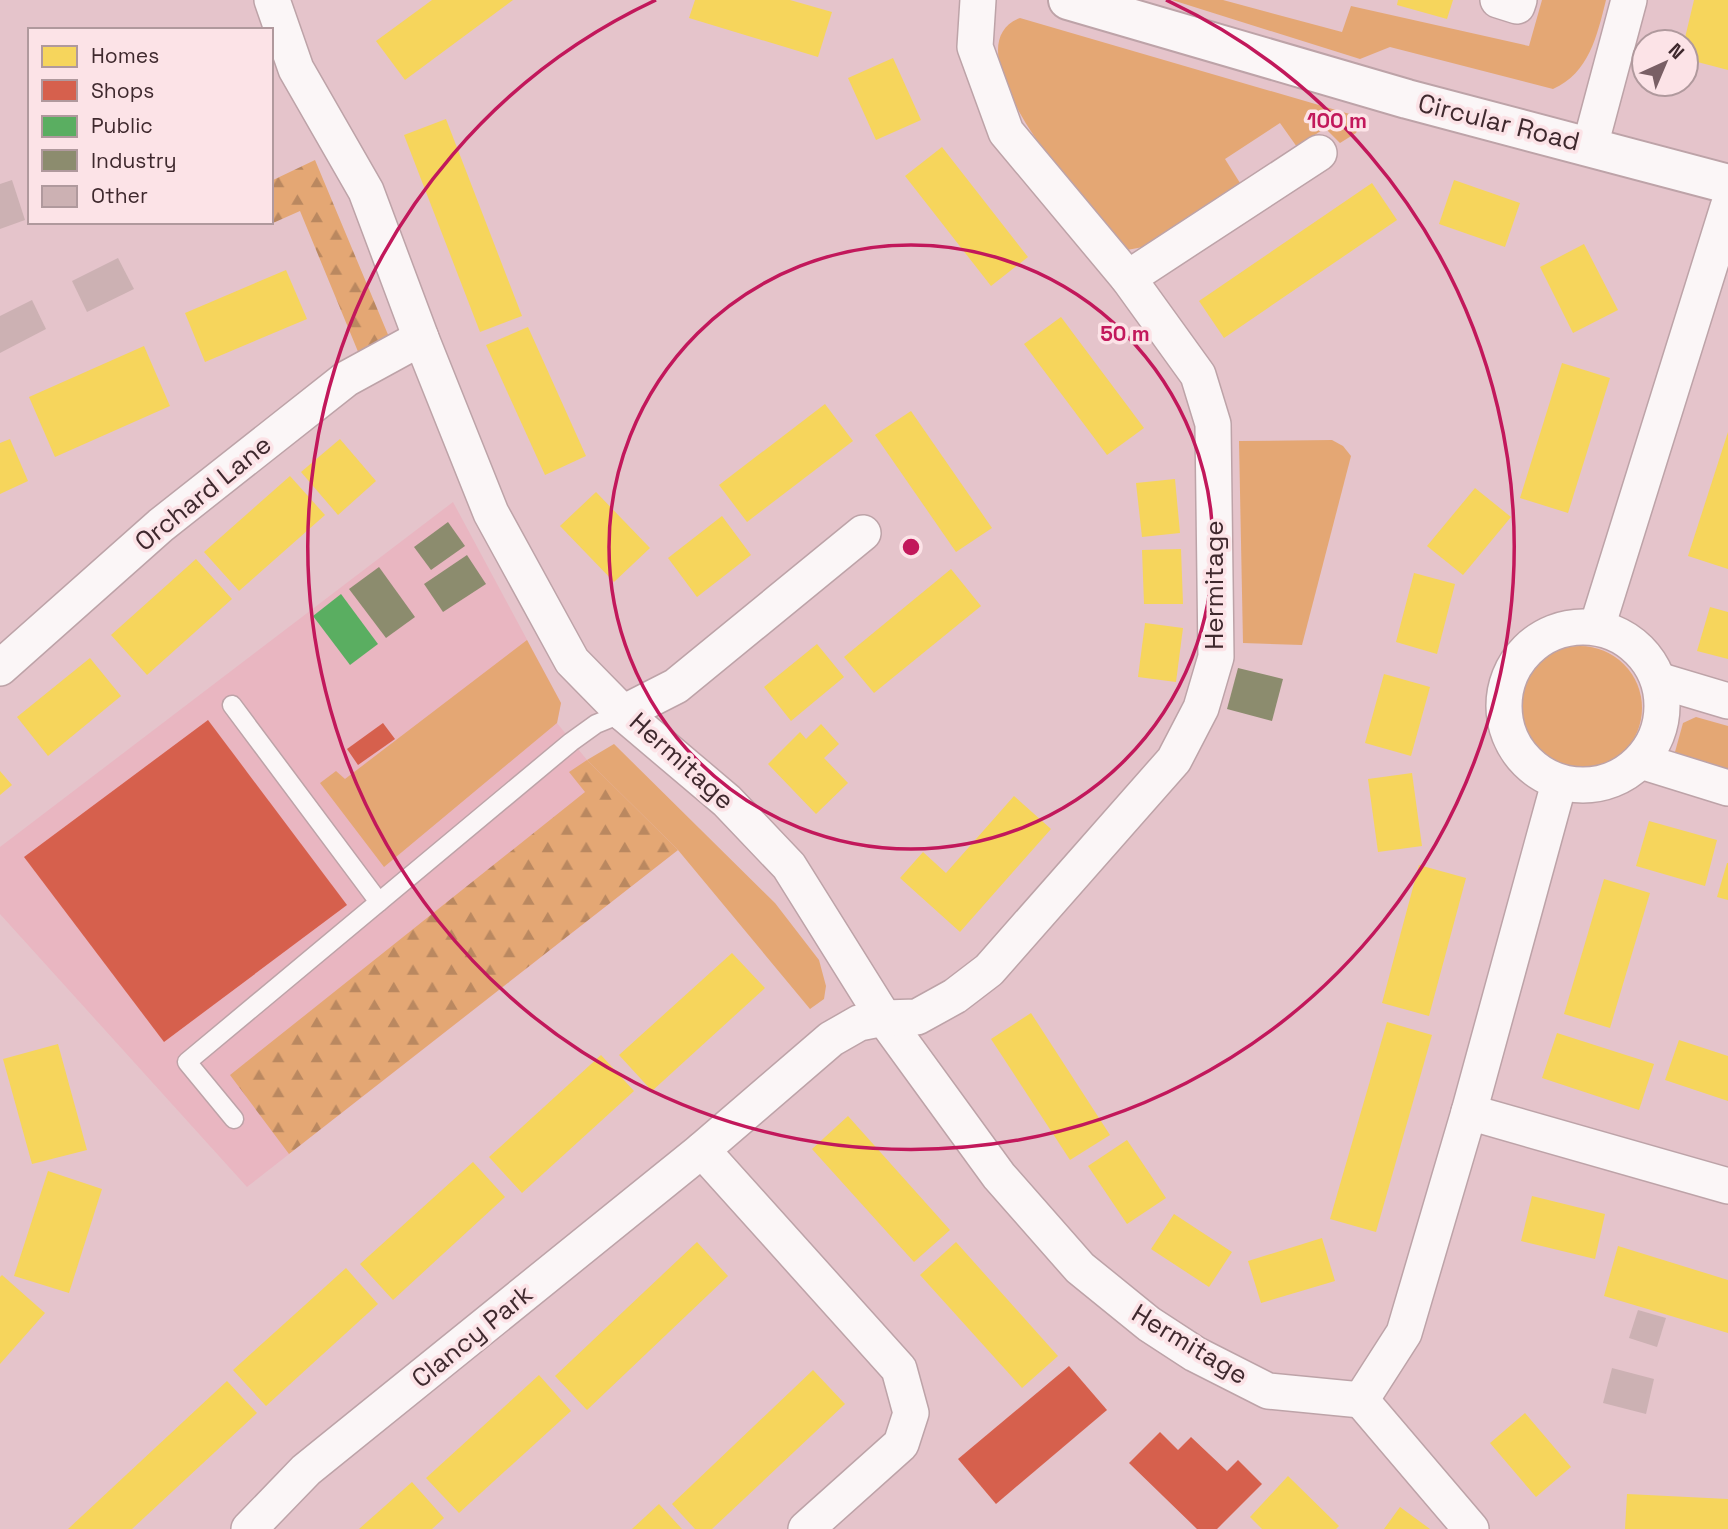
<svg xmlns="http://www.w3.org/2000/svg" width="1728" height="1529" font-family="'Space Grotesk',sans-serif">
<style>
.built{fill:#e9b6c1}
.green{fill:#e4a774}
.forest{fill:url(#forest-firs)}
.homes{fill:#f6d55c}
.shops{fill:#d6604d}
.public{fill:#5aae61}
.industry{fill:#8c8c6e}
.building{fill:#ccb1b3}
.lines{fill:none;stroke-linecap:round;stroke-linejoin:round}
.service-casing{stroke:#bda3a8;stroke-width:21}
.minor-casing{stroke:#bda3a8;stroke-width:38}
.secondary-casing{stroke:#bda3a8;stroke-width:42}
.service{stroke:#fbf6f7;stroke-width:18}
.minor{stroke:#fbf6f7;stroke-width:35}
.secondary{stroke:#fbf6f7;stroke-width:38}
.ring{fill:none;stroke:#c2185b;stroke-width:3.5}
.labels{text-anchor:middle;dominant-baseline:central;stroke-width:7;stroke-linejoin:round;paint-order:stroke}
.street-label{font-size:26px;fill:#3f292e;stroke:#fce3e7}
.centre{fill:#c2185b;stroke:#fce3e7;stroke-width:3.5}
.ring-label{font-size:21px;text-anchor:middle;font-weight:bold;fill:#c2185b;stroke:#fce3e7;stroke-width:7;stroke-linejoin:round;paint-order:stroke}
</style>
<defs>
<pattern id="forest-firs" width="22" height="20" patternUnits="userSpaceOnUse" patternTransform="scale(1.75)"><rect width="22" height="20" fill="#e4a774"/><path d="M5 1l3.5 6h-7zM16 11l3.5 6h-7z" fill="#ba8860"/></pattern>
</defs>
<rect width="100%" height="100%" fill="#e5c4cb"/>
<!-- built -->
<path class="built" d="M453 502 561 703 557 723 587 760 678 850 247 1187 0 914V847Z"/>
<!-- green -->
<g class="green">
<path d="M1172 0H1223L1342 32 1351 6 1529 46 1542 0H1606C1597 36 1589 73 1553 89L1390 47 1360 59Z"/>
<path d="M1020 18 1353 115 1362 121 1356 133 1340 143 1325 128 1297 147 1280 123 1225 159 1240 183 1143 247 1127 250C1098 220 941 49 1020 18Z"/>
<path d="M1332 440 1343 446 1351 456 1302 645 1243 643 1239 441Z"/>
<path d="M527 640 561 703 557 723 384 867 320 783 336 771 345 779Z"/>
<circle cx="1580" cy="708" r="62"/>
<path d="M1696 717 1728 726V775L1678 758 1675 752 1683 723Z"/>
<path d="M614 744 775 903 819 960 826 986 824 999 810 1009 678 850 587 760Z"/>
</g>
<!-- forest -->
<g class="forest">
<path d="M315 160 389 337 359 354 300 211 273 223 271 219V181Z"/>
<path d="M587 760 678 850 289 1154 230 1075 585 792 569 772Z"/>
</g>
<!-- homes -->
<g class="homes">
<path d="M432 0H513L405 80 376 41Z"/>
<path d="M695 0H790L832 12 818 57 689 18Z"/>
<path d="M1398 0H1453L1447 19 1397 5Z"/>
<path d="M1694 0H1728V70L1686 59 1684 42Z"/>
<path d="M893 58 921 120 876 140 848 78Z"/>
<path d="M446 119 522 316 480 332 404 135Z"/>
<path d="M942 147 1028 257 991 286 905 176Z"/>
<path d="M1454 180 1520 203 1505 247 1439 224Z"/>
<path d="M1372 183 1397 220 1224 338 1199 301Z"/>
<path d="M1584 244 1618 310 1573 333 1540 267Z"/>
<path d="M286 270 307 319 205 362 185 313Z"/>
<path d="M1061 317 1144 428 1107 455 1024 344Z"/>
<path d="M528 327 586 456 545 475 486 345Z"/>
<path d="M144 346 170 406 55 457 29 397Z"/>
<path d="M1562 363 1610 378 1568 513 1520 498Z"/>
<path d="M825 404 853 441 747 522 719 485Z"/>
<path d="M911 411 992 528 956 552 875 435Z"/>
<path d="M1728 432V569L1688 556Z"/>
<path d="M10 439 28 481 0 494V443Z"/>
<path d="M340 439 376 481 338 515 301 472Z"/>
<path d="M290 476 325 515 239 591 204 552Z"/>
<path d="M1175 479 1180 533 1142 537 1136 483Z"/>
<path d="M1475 488 1511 517 1463 575 1427 546Z"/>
<path d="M596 492 650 548 614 582 560 526Z"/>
<path d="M722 516 751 555 697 597 668 558Z"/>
<path d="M1181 549 1183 604H1144L1142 550Z"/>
<path d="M196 559 232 599 147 675 111 635Z"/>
<path d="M951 569 981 606 874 693 844 657Z"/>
<path d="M1414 573 1455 584 1437 654 1396 642Z"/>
<path d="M1710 607 1728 612V659L1697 651Z"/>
<path d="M1145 623 1183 628 1176 682 1138 677Z"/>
<path d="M817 644 844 677 791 721 764 687Z"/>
<path d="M90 658 121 696 48 756 17 717Z"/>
<path d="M1384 674 1430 687 1411 756 1365 743Z"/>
<path d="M821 724 839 744 824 758 848 783 816 814 768 764 800 732 806 739Z"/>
<path d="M0 771 12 785 0 795Z"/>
<path d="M1412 773 1422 846 1378 852 1368 779Z"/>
<path d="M1014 796 1051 829 960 932 900 878 923 852 946 873Z"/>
<path d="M1649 821 1717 840 1705 886 1636 866Z"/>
<path d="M1727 863H1728V900L1717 897Z"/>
<path d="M1419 865 1466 878 1429 1016 1382 1003Z"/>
<path d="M1604 879 1650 893 1610 1028 1564 1014Z"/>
<path d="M732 953 765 988 652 1091 619 1055Z"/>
<path d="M1031 1013 1110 1135 1070 1160 991 1039Z"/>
<path d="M1387 1022 1432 1035 1376 1232 1330 1219Z"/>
<path d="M1557 1033 1654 1064 1639 1110 1542 1078Z"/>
<path d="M1679 1040 1728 1056V1101L1665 1080Z"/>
<path d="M58 1044 87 1150 32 1164 3 1059Z"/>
<path d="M601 1055 634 1091 522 1193 489 1157Z"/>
<path d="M848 1116 950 1230 914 1262 812 1149Z"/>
<path d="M1127 1140 1166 1198 1127 1224 1088 1166Z"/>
<path d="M473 1162 505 1197 393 1300 360 1264Z"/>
<path d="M48 1171 102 1189 69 1293 14 1276Z"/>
<path d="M1532 1196 1605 1214 1595 1259 1521 1241Z"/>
<path d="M1174 1214 1232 1252 1209 1287 1151 1249Z"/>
<path d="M1322 1238 1335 1281 1261 1303 1248 1261Z"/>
<path d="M697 1242 728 1276 587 1410 555 1376Z"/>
<path d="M956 1242 1058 1356 1022 1388 920 1275Z"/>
<path d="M1618 1246 1728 1280V1333L1604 1296Z"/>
<path d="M346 1268 378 1304 266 1406 233 1370Z"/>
<path d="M2 1275 45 1313 0 1364V1277Z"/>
<path d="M813 1370 845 1404 712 1529H695L672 1504Z"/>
<path d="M539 1375 571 1411 459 1513 426 1478Z"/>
<path d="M227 1381 257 1413 132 1529H68Z"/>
<path d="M1525 1413 1571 1467 1536 1497 1490 1443Z"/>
<path d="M1288 1476 1339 1526 1336 1529H1262L1250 1517Z"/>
<path d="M412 1482 444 1518 432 1529H359Z"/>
<path d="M1627 1494 1728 1499V1529H1625Z"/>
<path d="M659 1504 682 1529H632Z"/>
<path d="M1400 1507 1430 1529H1384Z"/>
</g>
<!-- shops -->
<g class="shops">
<path d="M208 720 347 905 164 1042 24 857Z"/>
<path d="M383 723 395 739 358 765 347 749Z"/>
<path d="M1069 1366 1107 1410 996 1504 958 1459Z"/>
<path d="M1160 1432 1178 1450 1191 1437 1227 1471 1238 1460 1262 1484 1217 1529H1197L1129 1463Z"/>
</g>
<!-- public -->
<path class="public" d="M341 594 378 644 350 665 313 616Z"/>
<!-- industry -->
<g class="industry">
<path d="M448 522 465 546 431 570 414 547Z"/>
<path d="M467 555 486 584 443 612 424 584Z"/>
<path d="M379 567 415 617 386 638 349 589Z"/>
<path d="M1238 668 1283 679 1272 721 1227 709Z"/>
</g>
<!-- building -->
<g class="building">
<path d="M12 180 25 220 0 229V184Z"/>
<path d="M118 258 134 289 87 312 72 281Z"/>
<path d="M32 300 46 329 0 353V316Z"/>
<path d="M1638 1310 1666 1318 1657 1347 1629 1338Z"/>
<path d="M1612 1368 1654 1379 1646 1414 1603 1403Z"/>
</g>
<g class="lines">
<!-- service casing -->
<g class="service-casing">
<g id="service">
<path d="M232 705 379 902"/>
<path d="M234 1119 187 1062 571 742 596 724 623 713"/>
</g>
</g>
<!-- minor casing -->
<g class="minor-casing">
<g id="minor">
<path d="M272 0 296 69 366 191 421 338 491 513 572 661 623 713 727 801 789 866 884 1018 999 1176 1080 1268 1149 1324 1195 1354 1268 1391 1361 1400"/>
<path d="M1498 0 1517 6 1519 0"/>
<path d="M1590 146 1629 0"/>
<path d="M1128 278 1319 153"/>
<circle cx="1583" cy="706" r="79"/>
<path d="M1597 627 1728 207"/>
<path d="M0 668 161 525 346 379 421 338"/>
<path d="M1661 681 1728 701"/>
<path d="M623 713 676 686 863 533"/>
<path d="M1641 761 1728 788"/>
<path d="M1469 1112 1728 1186"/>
<path d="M702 1150 899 1369 911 1413 901 1444 806 1529"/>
<path d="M1361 1400 1404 1333 1469 1112 1559 783"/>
<path d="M1361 1400 1471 1529"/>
<path d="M249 1529 306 1470 702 1150 831 1039 859 1023 884 1018 917 1017 955 996 989 970 1174 760 1201 708 1216 657 1213 424 1198 375 1128 278 1006 132 975 47 978 0"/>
</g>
</g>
<!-- secondary casing -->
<g class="secondary-casing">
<path id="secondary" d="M1068 0 1407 99 1728 184"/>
</g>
<!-- service -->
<use href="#service" class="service"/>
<!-- minor -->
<use href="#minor" class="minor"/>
<!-- secondary -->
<use href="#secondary" class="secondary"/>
</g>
<!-- distance rings -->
<g class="ring">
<circle cx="911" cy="547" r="302"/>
<path d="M1166 0A603 603 0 1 1 656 0"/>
</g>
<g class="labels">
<!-- street labels -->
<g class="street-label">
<text transform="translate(1499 122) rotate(14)">Circular Road</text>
<text transform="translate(203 493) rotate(-39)">Orchard Lane</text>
<text transform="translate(1214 585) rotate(-90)">Hermitage</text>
<text transform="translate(682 761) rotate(42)">Hermitage</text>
<text transform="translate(472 1336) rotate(-39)">Clancy Park</text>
<text transform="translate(1190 1344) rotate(31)">Hermitage</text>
</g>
</g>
<circle cx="911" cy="547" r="10" class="centre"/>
<g class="ring-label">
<text x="1337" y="128">100 m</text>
<text x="1125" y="341">50 m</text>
</g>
<!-- legend -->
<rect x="28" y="28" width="245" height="196" fill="#fce3e7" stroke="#b0999d" stroke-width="2"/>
<rect x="42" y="46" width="35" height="21" fill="#f6d55c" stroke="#b0999d" stroke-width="2"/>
<text x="91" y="63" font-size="21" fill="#3f292e">Homes</text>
<rect x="42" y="80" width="35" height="21" fill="#d6604d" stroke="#b0999d" stroke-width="2"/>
<text x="91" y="98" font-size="21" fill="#3f292e">Shops</text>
<rect x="42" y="116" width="35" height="21" fill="#5aae61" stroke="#b0999d" stroke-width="2"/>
<text x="91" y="133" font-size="21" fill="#3f292e">Public</text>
<rect x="42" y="150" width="35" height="21" fill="#8c8c6e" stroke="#b0999d" stroke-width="2"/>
<text x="91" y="168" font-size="21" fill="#3f292e">Industry</text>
<rect x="42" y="186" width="35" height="21" fill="#ccb1b3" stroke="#b0999d" stroke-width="2"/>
<text x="91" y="203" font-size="21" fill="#3f292e">Other</text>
<!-- north arrow -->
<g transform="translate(1665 63) rotate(44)"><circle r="33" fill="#fce3e7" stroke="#b0999d" stroke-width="2"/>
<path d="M0-5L12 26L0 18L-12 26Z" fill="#795f65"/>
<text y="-10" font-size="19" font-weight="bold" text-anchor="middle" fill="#3f292e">N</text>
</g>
</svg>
